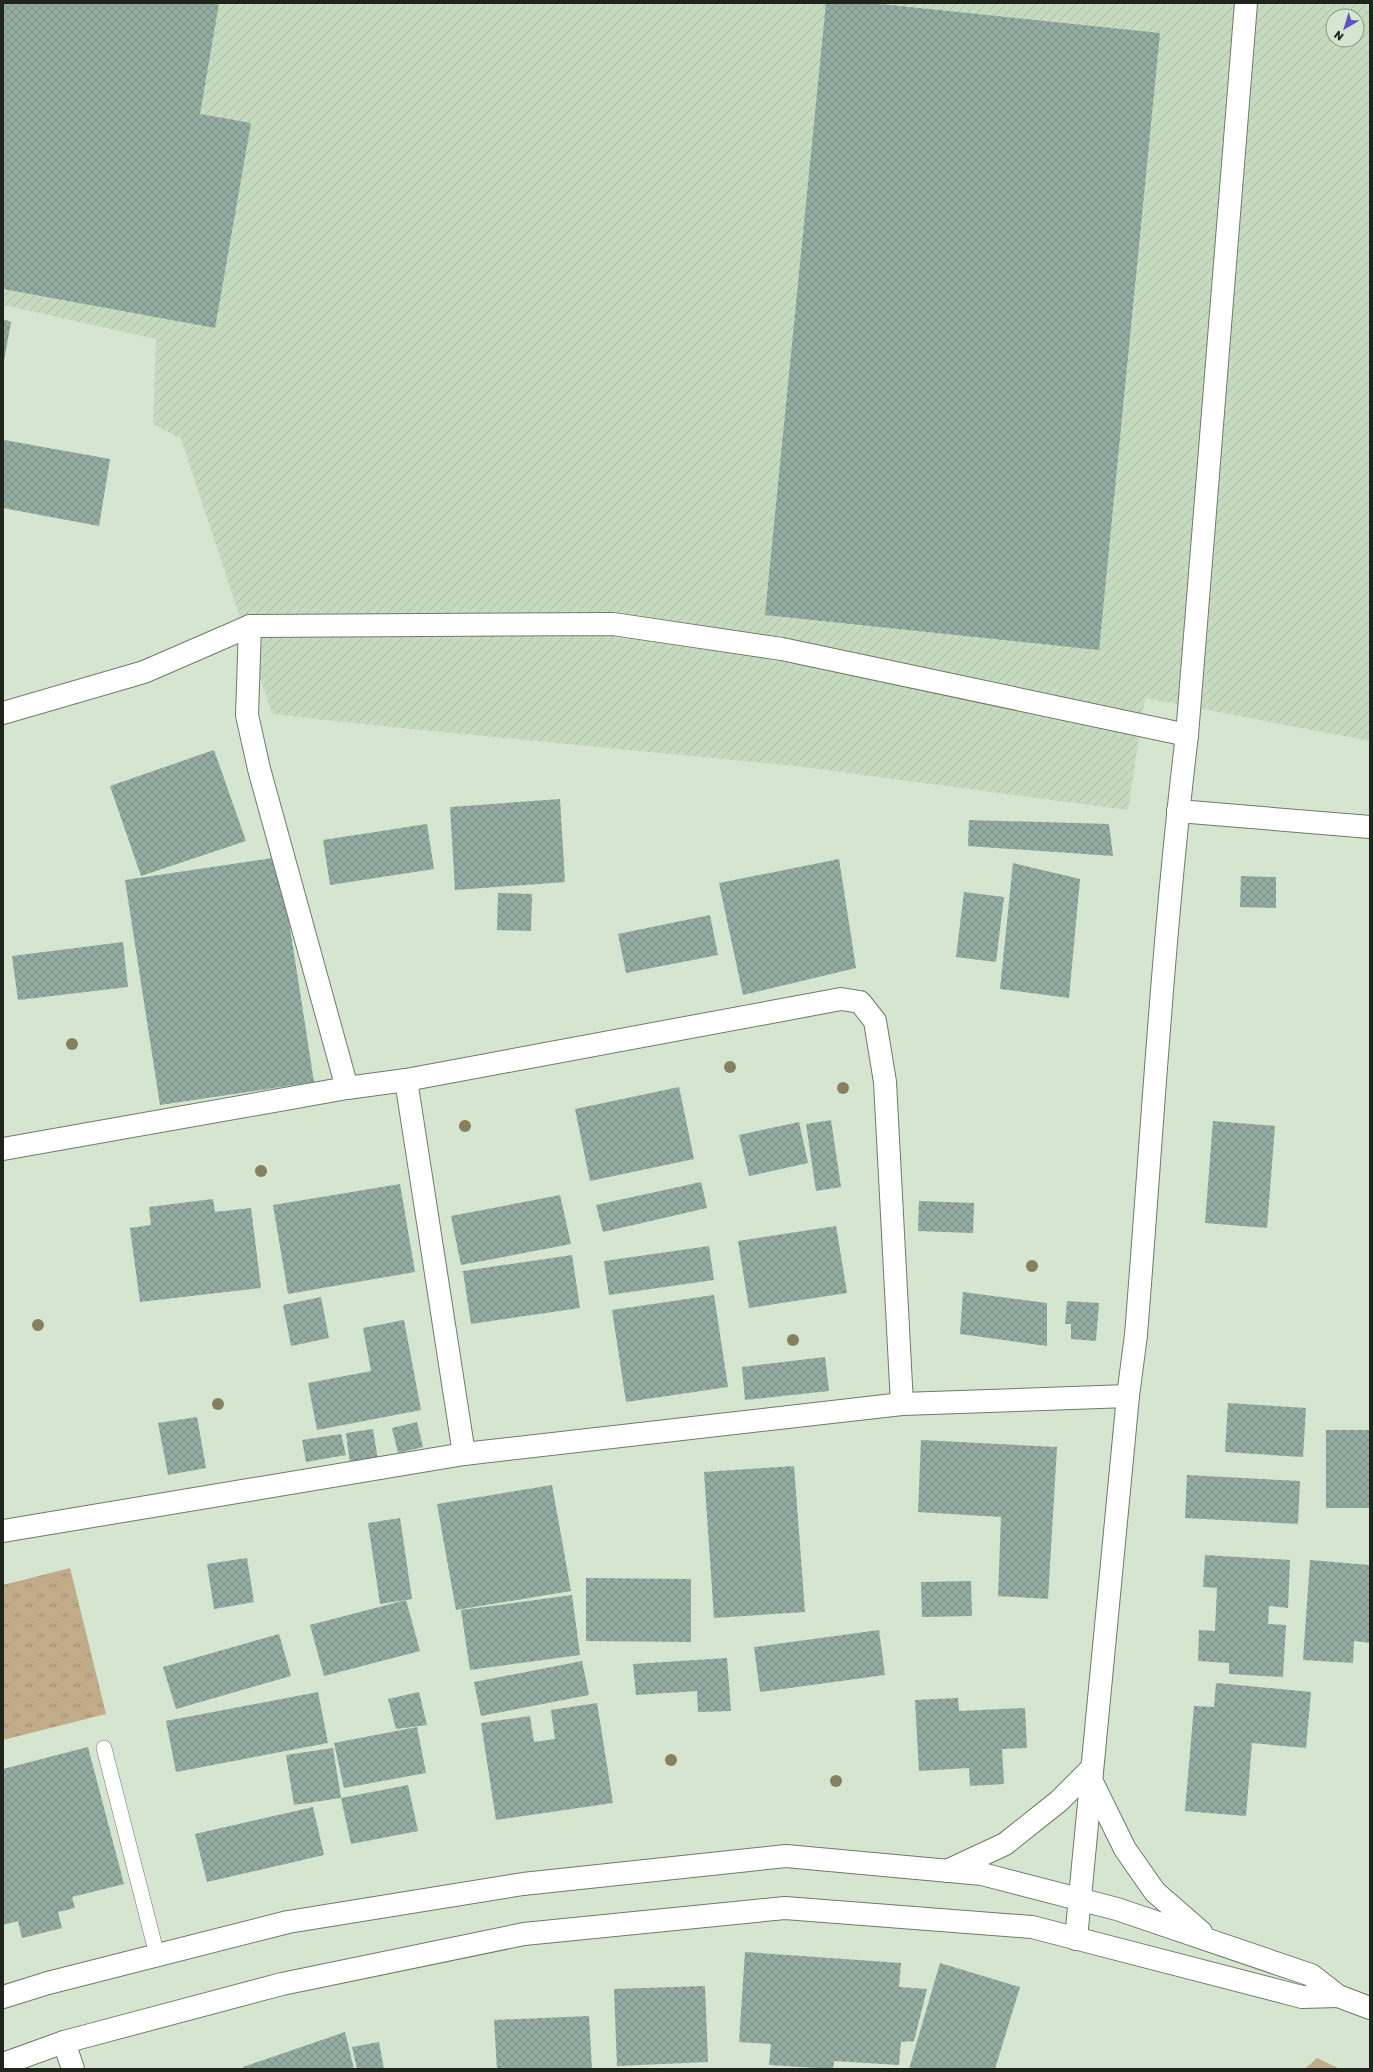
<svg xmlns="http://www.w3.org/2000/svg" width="1373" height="2072" font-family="'Golos Text',sans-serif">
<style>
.industrial{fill:url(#industrial-furrows);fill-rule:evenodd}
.grass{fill:url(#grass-tufts)}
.green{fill:#c1ab88}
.building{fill:url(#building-cross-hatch)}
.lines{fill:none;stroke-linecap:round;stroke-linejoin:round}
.service-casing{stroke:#6d7b68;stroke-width:16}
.minor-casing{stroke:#6d7b68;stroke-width:24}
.tertiary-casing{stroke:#6d7b68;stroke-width:24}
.secondary-casing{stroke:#6d7b68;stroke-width:24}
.service{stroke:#fff;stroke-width:15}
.minor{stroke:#fff;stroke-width:22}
.tertiary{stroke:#fff;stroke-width:22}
.secondary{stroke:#fff;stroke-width:22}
.tree{fill:#86805e}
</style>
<defs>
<pattern id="industrial-furrows" width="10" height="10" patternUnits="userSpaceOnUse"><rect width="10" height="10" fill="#c5dabf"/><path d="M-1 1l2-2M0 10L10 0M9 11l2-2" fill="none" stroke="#a9bba4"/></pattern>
<pattern id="grass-tufts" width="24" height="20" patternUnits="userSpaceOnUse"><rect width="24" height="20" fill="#c1ab88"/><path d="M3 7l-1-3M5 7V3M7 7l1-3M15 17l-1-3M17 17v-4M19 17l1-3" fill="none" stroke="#9c8b6f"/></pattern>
<pattern id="building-cross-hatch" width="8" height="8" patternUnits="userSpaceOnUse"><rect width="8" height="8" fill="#93ada2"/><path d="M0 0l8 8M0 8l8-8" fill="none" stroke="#778d83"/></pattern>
</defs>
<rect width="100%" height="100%" fill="#d5e5d0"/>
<!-- industrial -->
<path class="industrial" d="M3 3H1370V741L1145 698 1128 810 796 766 371 725 272 714 181 439 153 424 156 339 3 305ZM1333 16H1357V40H1333Z"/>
<!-- grass -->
<path class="grass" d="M70 1568 106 1714 3 1740V1585Z"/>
<!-- green -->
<path class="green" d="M1317 2058 1340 2069H1305Z"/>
<!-- building -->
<g class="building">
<path d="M3 3H219L200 114 251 123 215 328 3 289Z"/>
<path d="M826 3H871L1160 33 1099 650 765 615Z"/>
<path d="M3 319 11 322 4 361H3Z"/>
<path d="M4 440 110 459 99 526 3 508Z"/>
<path d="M214 750 246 841 141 876 110 786Z"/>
<path d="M560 799 565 882 455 890 450 807Z"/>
<path d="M969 820 1109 824 1113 856 968 846Z"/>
<path d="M427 824 434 869 330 885 323 840Z"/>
<path d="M279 857 314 1082 160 1105 125 880Z"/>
<path d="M839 859 856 968 743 995 719 883Z"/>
<path d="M1013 863 1080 879 1069 998 1000 989Z"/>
<path d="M1241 876 1276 877V908L1240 907Z"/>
<path d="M964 892 1004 897 996 962 956 957Z"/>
<path d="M498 893 532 894 531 931 497 930Z"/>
<path d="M710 915 718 955 626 973 618 934Z"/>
<path d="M123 942 128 987 18 1000 12 956Z"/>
<path d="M679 1087 694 1159 590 1181 575 1109Z"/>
<path d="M831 1120 841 1187 816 1191 806 1124Z"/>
<path d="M1213 1121 1275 1126 1267 1228 1205 1223Z"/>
<path d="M799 1122 808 1163 749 1176 739 1135Z"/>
<path d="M701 1182 707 1208 603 1232 596 1205Z"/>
<path d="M400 1184 415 1272 288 1294 273 1205Z"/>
<path d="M560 1195 571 1244 461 1265 451 1216Z"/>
<path d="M213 1199 215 1212 251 1208 261 1288 140 1302 130 1228 151 1225 149 1207Z"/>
<path d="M919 1201 974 1203 973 1233 918 1231Z"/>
<path d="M836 1226 847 1293 749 1308 738 1241Z"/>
<path d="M709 1246 714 1280 609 1295 604 1261Z"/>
<path d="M572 1255 580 1308 471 1324 463 1271Z"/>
<path d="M963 1292 1047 1303V1346L960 1334Z"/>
<path d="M714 1295 728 1387 626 1402 612 1310Z"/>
<path d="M321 1297 329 1338 291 1346 283 1305Z"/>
<path d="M1067 1301 1099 1303 1096 1341 1071 1339V1324H1065Z"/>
<path d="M404 1320 421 1410 317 1430 308 1383 371 1371 363 1328Z"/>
<path d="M825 1357 829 1391 745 1400 742 1367Z"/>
<path d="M1228 1403 1306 1408 1303 1457 1225 1452Z"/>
<path d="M197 1417 206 1468 168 1475 158 1423Z"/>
<path d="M417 1422 423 1447 398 1453 392 1428Z"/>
<path d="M373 1429 378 1460 350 1464 346 1433Z"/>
<rect x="1326" y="1430" width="44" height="78"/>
<path d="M341 1434 346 1455 306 1462 302 1440Z"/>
<path d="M921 1440 1057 1447 1048 1599 998 1596 1001 1517 918 1512Z"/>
<path d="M794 1466 805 1612 714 1618 704 1472Z"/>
<path d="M1187 1475 1300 1481 1298 1524 1185 1518Z"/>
<path d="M552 1485 571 1591 456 1610 437 1504Z"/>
<path d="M400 1518 412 1599 380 1604 368 1523Z"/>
<path d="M1205 1555 1290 1560 1288 1608 1269 1606 1268 1624 1286 1625 1283 1677 1229 1674V1663L1198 1661 1199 1630 1215 1631 1217 1588 1203 1587Z"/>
<path d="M247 1558 254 1602 214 1609 207 1564Z"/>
<path d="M1310 1560 1370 1565V1643L1354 1641 1353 1663 1303 1660Z"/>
<path d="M586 1578 691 1579V1642L586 1641Z"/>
<path d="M971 1581 972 1616 922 1617 921 1582Z"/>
<path d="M572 1595 580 1655 470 1670 461 1610Z"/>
<path d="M406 1600 420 1651 324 1676 310 1625Z"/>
<path d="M879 1630 885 1675 760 1692 754 1647Z"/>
<path d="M279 1634 291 1676 176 1709 163 1667Z"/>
<path d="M727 1658 731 1711 698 1712 697 1691 636 1695 633 1664Z"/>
<path d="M582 1661 589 1695 481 1716 474 1682Z"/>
<path d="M1216 1683 1311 1692 1306 1748 1252 1743 1246 1816 1185 1811 1194 1706 1214 1707Z"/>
<path d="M318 1692 328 1743 176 1772 166 1721Z"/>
<path d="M419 1692 427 1725 396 1729 388 1699Z"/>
<path d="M958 1698 959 1711 1025 1708 1027 1748 1002 1749 1004 1784 970 1786 969 1768 919 1771 915 1700Z"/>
<path d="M597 1703 613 1803 496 1820 481 1723 530 1716 534 1742 555 1739 551 1710Z"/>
<path d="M417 1727 426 1773 344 1788 334 1743Z"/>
<path d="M88 1747 124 1884 72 1897 75 1908 58 1912 62 1928 22 1938 18 1921 3 1925V1769Z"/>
<path d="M333 1748 341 1798 294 1805 286 1755Z"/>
<path d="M408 1785 418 1831 351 1844 341 1798Z"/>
<path d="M313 1807 324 1855 207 1882 195 1834Z"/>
<path d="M745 1952 901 1963 899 1987 927 1989 914 2041 901 2042 899 2065 834 2061 833 2069 769 2065 771 2044 739 2042Z"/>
<path d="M940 1963 1020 1987 995 2069H909Z"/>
<path d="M705 1986 708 2062 617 2066 614 1989Z"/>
<path d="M589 2016 592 2069H497L494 2020Z"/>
<path d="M345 2032 354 2069H244L243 2067Z"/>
<path d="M379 2042 384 2069H357L352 2047Z"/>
</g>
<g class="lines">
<!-- service casing -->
<g class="service-casing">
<path id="service" d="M104 1748 157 1955"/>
</g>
<!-- minor casing -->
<g class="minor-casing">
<g id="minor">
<path d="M250 626 613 624 782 649 1187 735"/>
<path d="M3 713 144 672 250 626 247 715 259 769 347 1088"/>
<path d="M1178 811 1370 827"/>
<path d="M406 1080 464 1454 902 1404 1128 1396"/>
<path d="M3 1149 347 1088 406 1080 841 999 860 1002 875 1021 885 1082 902 1404"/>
<path d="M3 1531 464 1454"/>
<path d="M64 2042 73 2069"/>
</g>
</g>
<!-- tertiary casing -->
<g class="tertiary-casing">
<path id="tertiary" d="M1076 1939 1128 1396 1136 1335C1152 1135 1163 934 1187 735L1246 3"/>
</g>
<!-- secondary casing -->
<g class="secondary-casing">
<g id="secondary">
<path d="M1091 1780 1125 1849 1155 1892 1201 1932"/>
<path d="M947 1871 1005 1844 1059 1801 1092 1768"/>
<path d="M3 1997 48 1983 288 1922 523 1884 786 1856 982 1874 1117 1909 1311 1975 1338 1996 1370 2008"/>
<path d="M3 2064 64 2042 282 1984 524 1934 785 1908 1032 1927 1302 1997 1338 1996"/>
</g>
</g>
<!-- service -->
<use href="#service" class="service"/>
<!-- minor -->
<use href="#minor" class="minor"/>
<!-- tertiary -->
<use href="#tertiary" class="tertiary"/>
<!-- secondary -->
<use href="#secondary" class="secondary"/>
</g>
<!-- trees -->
<g class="tree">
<circle cx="72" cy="1044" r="6"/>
<circle cx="730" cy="1067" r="6"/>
<circle cx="843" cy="1088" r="6"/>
<circle cx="465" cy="1126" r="6"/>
<circle cx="261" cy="1171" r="6"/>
<circle cx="1032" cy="1266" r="6"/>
<circle cx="38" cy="1325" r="6"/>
<circle cx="793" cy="1340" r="6"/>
<circle cx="218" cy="1404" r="6"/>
<circle cx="671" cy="1760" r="6"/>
<circle cx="836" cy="1781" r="6"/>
</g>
<!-- border -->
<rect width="1373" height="2072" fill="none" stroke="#1f251d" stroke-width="8"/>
<!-- north arrow -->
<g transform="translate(1345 28) rotate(218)"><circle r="19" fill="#d5e5d0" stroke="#8c9888"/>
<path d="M0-3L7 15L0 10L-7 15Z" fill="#6250c9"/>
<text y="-6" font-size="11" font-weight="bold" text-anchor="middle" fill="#1f251d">N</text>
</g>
</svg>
